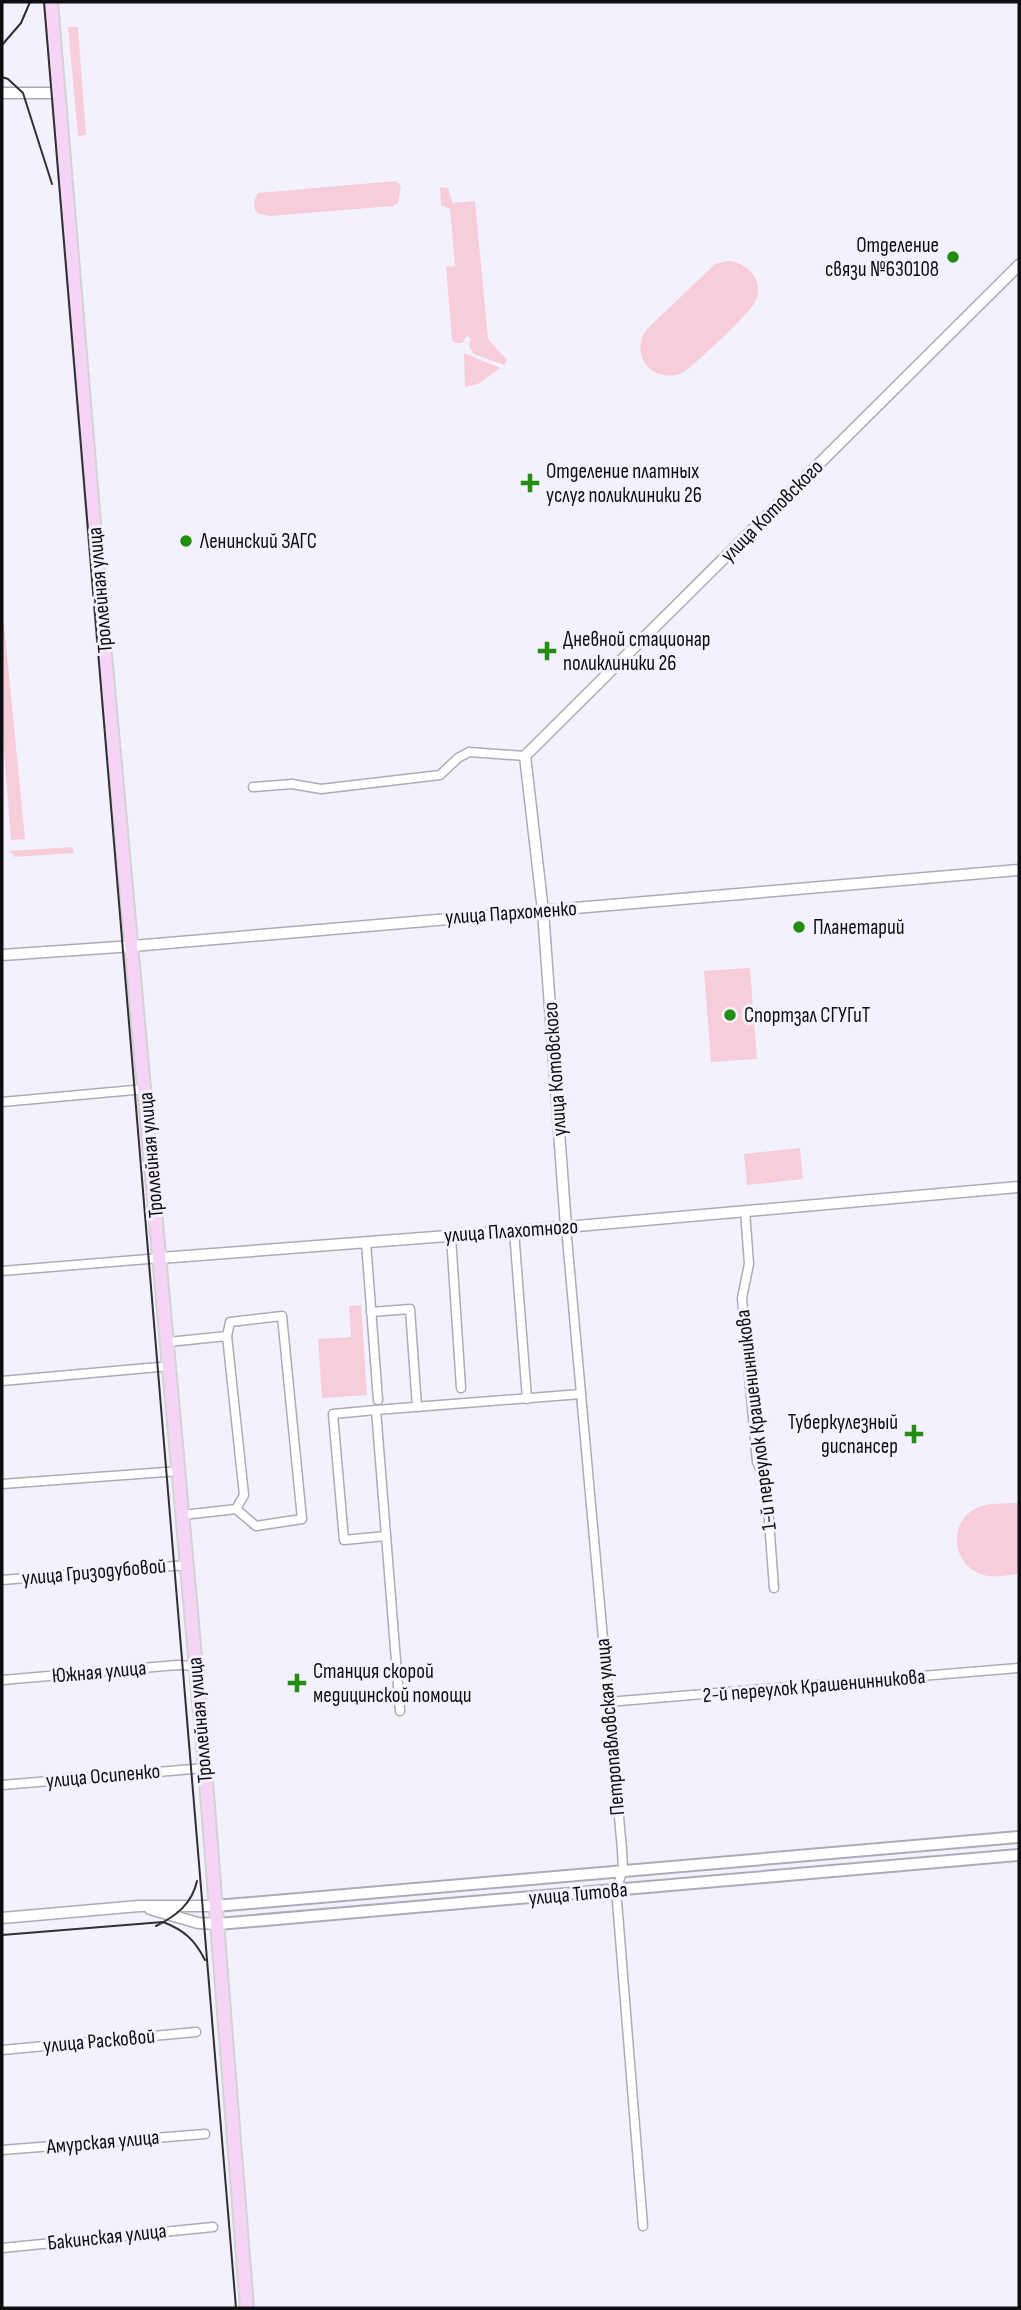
<svg xmlns="http://www.w3.org/2000/svg" width="1021" height="2310" font-family="'Sofia Sans Condensed',sans-serif">
<style>
.green{fill:#f7cdd9}
.lines{fill:none;stroke-linecap:round;stroke-linejoin:round}
.minor-casing{stroke:#aeabb9;stroke-width:11}
.tertiary-casing{stroke:#aeabb9;stroke-width:13}
.secondary-casing{stroke:#aeabb9;stroke-width:14}
.primary-casing{stroke:#d4d3d4;stroke-width:16}
.minor{stroke:#fff;stroke-width:8}
.tertiary{stroke:#fff;stroke-width:10}
.secondary{stroke:#fff;stroke-width:10}
.primary{stroke:#f5d4f5;stroke-width:12}
.tram{stroke:#312f36;stroke-width:2}
.poi-dot{fill:#228d10;stroke:#f4f1fe;stroke-width:2.5}
.labels{text-anchor:middle;dominant-baseline:central;stroke-width:6;stroke-linejoin:round;paint-order:stroke}
.poi-label{font-size:21px;fill:#0e0d12;stroke:#f4f1fe;text-anchor:start}
.street-label{font-size:21px;fill:#0e0d12;stroke:#f4f1fe}
</style>
<rect width="100%" height="100%" fill="#f4f1fe"/>
<!-- green -->
<g class="green">
<path d="M68 27H78L86 135 78 136Z"/>
<path d="M396 181 401 186 398 203 393 206 270 216 259 214 255 210 254 201 258 193Z"/>
<path d="M440 187 448 188 453 203 475 201 488 339 507 360 504 365 474 354 469 346 471 338 467 336 462 343H454L452 339 446 267 455 266 450 209 441 205Z"/>
<path d="M728 261C749 262 766 283 754 304 746 316 696 364 682 373 654 384 630 358 645 331L715 264Z"/>
<path d="M464 353 466 354 500 368 478 384 465 387Z"/>
<path d="M2 624H4L25 839 11 840 2 726Z"/>
<path d="M73 847 74 853 15 857 9 851Z"/>
<path d="M750 968 757 1059 711 1062 704 971Z"/>
<path d="M800 1148 803 1179 747 1185 744 1154Z"/>
<path d="M361 1305 367 1395 322 1398 318 1339 351 1337 349 1306Z"/>
<path d="M1019 1503V1574C1007 1575 993 1579 981 1574 952 1564 948 1523 975 1509 987 1502 1006 1504 1019 1503Z"/>
</g>
<g class="lines">
<!-- minor casing -->
<g class="minor-casing">
<g id="minor">
<path d="M253 787 292 784 321 789 440 775 458 758 469 752 525 756"/>
<path d="M2 1102 145 1089"/>
<path d="M745 1211 749 1264 742 1298 757 1462 766 1481 774 1588"/>
<path d="M566 1227 622 1850 623 1870 616 1890 618 1913 643 2226"/>
<path d="M514 1231 527 1399"/>
<path d="M451 1236 461 1388"/>
<path d="M366 1242 378 1400"/>
<path d="M2 1271 160 1258"/>
<path d="M371 1312 410 1309 417 1407"/>
<path d="M227 1336 230 1322 282 1316 302 1519 256 1526 236 1509"/>
<path d="M168 1342 227 1336 244 1495 236 1509 183 1515"/>
<path d="M2 1381 170 1366"/>
<path d="M376 1410 333 1414 344 1540 386 1536"/>
<path d="M2 1484 179 1471"/>
<path d="M2 1580 187 1565"/>
<path d="M2 1680 177 1665 196 1666"/>
<path d="M608 1702 1019 1668"/>
<path d="M400 1711 376 1410 581 1394"/>
<path d="M2 1785 205 1768"/>
<path d="M2 2050 196 2032"/>
<path d="M2 2150 205 2134"/>
<path d="M2 2248 213 2227"/>
</g>
</g>
<!-- tertiary casing -->
<g class="tertiary-casing">
<g id="tertiary">
<path d="M2 93H58"/>
<path d="M2 955 133 946 1019 870"/>
<path d="M566 1227 543 911 525 756 1019 265"/>
<path d="M160 1258 566 1227 1019 1187"/>
<path d="M150 1909 198 1923 218 1924"/>
<path d="M2 1918 139 1906H216"/>
</g>
</g>
<!-- secondary casing -->
<g class="secondary-casing">
<g id="secondary">
<path d="M216 1906 1019 1837"/>
<path d="M218 1924 1019 1855"/>
</g>
</g>
<!-- primary casing -->
<g class="primary-casing">
<path id="primary" d="M51 2 101 609 205 1768 247 2308"/>
</g>
<!-- minor -->
<use href="#minor" class="minor"/>
<!-- tertiary -->
<use href="#tertiary" class="tertiary"/>
<!-- secondary -->
<use href="#secondary" class="secondary"/>
<!-- primary -->
<use href="#primary" class="primary"/>
<!-- tram -->
<g class="tram">
<path d="M44 2 236 2308"/>
<path d="M2 45 21 23 30 2"/>
<path d="M2 77 8 79 23 93 52 184"/>
<path d="M156 1926C176 1916 192 1904 197 1881"/>
<path d="M2 1935 163 1922C184 1930 195 1940 205 1960"/>
</g>
</g>
<!-- markers -->
<g class="poi-dot">
<circle cx="953" cy="257" r="7"/>
<path d="M526.5 472.5h7v7h7v7h-7v7h-7v-7h-7v-7h7z"/>
<circle cx="186" cy="541" r="7"/>
<path d="M543.5 640.5h7v7h7v7h-7v7h-7v-7h-7v-7h7z"/>
<circle cx="799" cy="927" r="7"/>
<circle cx="730" cy="1015" r="7"/>
<path d="M910.5 1423.5h7v7h7v7h-7v7h-7v-7h-7v-7h7z"/>
<path d="M293.5 1672.5h7v7h7v7h-7v7h-7v-7h-7v-7h7z"/>
</g>
<g class="labels">
<!-- poi labels -->
<g class="poi-label">
<text x="939" y="245" text-anchor="end">Отделение<tspan x="939" dy="24">связи №630108</tspan></text>
<text x="546" y="471">Отделение платных<tspan x="546" dy="24">услуг поликлиники 26</tspan></text>
<text x="200" y="541">Ленинский ЗАГС</text>
<text x="563" y="639">Дневной стационар<tspan x="563" dy="24">поликлиники 26</tspan></text>
<text x="813" y="927">Планетарий</text>
<text x="744" y="1015">Спортзал СГУГиТ</text>
<text x="898" y="1422" text-anchor="end">Туберкулезный<tspan x="898" dy="24">диспансер</tspan></text>
<text x="313" y="1671">Станция скорой<tspan x="313" dy="24">медицинской помощи</tspan></text>
</g>
<!-- street labels -->
<g class="street-label">
<text transform="translate(772 511) rotate(-45)">улица Котовского</text>
<text transform="translate(100 590) rotate(-95)">Троллейная улица</text>
<text transform="translate(511 913) rotate(-4)">улица Пархоменко</text>
<text transform="translate(555 1069) rotate(-94)">улица Котовского</text>
<text transform="translate(151 1155) rotate(-95)">Троллейная улица</text>
<text transform="translate(511 1231) rotate(-4)">улица Плахотного</text>
<text transform="translate(756 1420) rotate(-97)">1-й переулок Крашенинникова</text>
<text transform="translate(94 1572) rotate(-5)">улица Гризодубовой</text>
<text transform="translate(99 1672) rotate(-5)">Южная улица</text>
<text transform="translate(814 1686) rotate(-5)">2-й переулок Крашенинникова</text>
<text transform="translate(200 1720) rotate(-95)">Троллейная улица</text>
<text transform="translate(610 1727) rotate(-95)">Петропавловская улица</text>
<text transform="translate(103 1776) rotate(-5)">улица Осипенко</text>
<text transform="translate(578 1894) rotate(-5)">улица Титова</text>
<text transform="translate(99 2041) rotate(-5)">улица Расковой</text>
<text transform="translate(103 2142) rotate(-5)">Амурская улица</text>
<text transform="translate(107 2237) rotate(-6)">Бакинская улица</text>
</g>
</g>
<!-- border -->
<rect width="1021" height="2310" fill="none" stroke="#0e0d12" stroke-width="7"/>
</svg>
